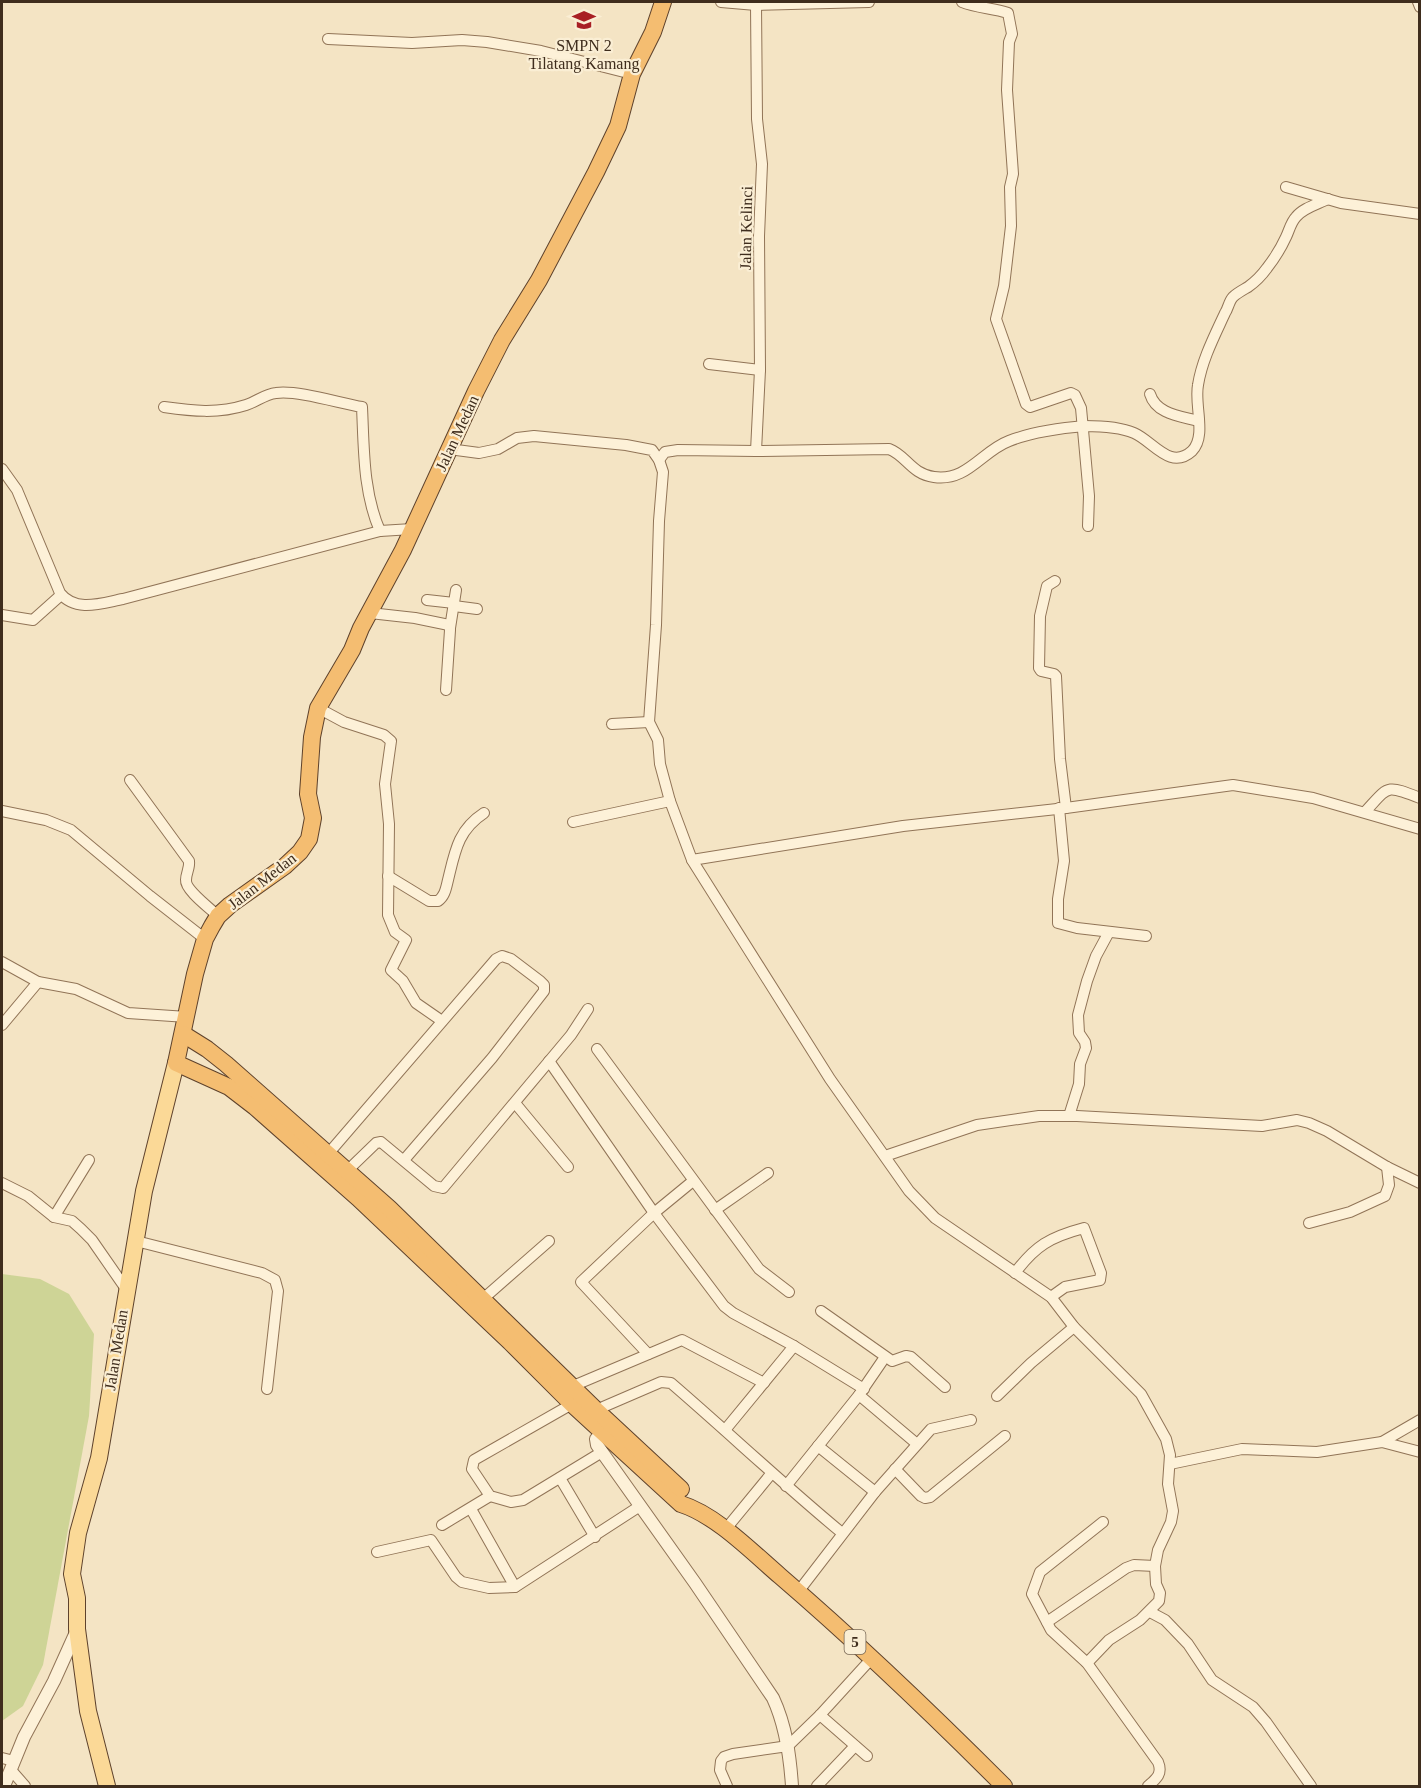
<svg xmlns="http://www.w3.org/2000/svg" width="1421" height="1788" font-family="Georgia,serif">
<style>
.green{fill:#ced496}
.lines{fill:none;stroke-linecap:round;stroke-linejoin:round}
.minor-casing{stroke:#917457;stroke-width:12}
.tertiary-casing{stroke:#917457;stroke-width:14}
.primary-casing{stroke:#5e422c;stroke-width:18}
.trunk-casing{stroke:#5e422c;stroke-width:18}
.minor{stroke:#fdf1d8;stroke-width:10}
.tertiary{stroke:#fdf1d8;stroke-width:12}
.primary{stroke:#fbd997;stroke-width:16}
.trunk{stroke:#f4bd71;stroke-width:16}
.labels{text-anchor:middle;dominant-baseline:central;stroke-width:4.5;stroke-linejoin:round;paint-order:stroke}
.shield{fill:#faeed4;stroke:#776754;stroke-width:1.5}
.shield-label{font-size:15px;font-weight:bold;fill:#3f2d1d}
.poi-label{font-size:16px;fill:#3f2d1d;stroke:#faeed4}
.street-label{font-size:16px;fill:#3f2d1d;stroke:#faeed4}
</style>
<rect width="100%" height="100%" fill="#f4e4c4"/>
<!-- green -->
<path class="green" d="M2 1274 40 1279 69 1294 94 1334 89 1416 43 1665 23 1706 2 1721Z"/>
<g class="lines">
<!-- minor casing -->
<g class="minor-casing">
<g id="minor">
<path d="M721 2 756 5 869 2"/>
<path d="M962 2C977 8 993 8 1008 13L1012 34 1009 42 1007 90 1013 174 1010 187 1011 226 1004 286 996 319 1026 404 1030 407 1071 393 1075 395 1081 408 1089 496 1088 526"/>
<path d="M1418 2 1420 7"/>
<path d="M756 5 757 119 762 164 759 236 760 370 756 451"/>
<path d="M328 39 412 43 462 40 487 42 541 51 632 74"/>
<path d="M1286 187 1341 203 1420 214"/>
<path d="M709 364 760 370"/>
<path d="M1150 394C1156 414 1180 416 1198 421"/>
<path d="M164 407C192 411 218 414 246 405 256 402 265 394 276 393 298 390 339 403 362 407 364 449 363 492 380 531"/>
<path d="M449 449 479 453 498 449 517 438 534 436 626 445 652 450 659 460 663 472 659 521 656 625 649 722 658 740 660 764 670 801 692 860 830 1079 909 1191 935 1218 1051 1297 1074 1327 1141 1394 1166 1439 1170 1455 1168 1484 1173 1511 1171 1522 1158 1550 1155 1566 1156 1584 1160 1593 1159 1601 1140 1620 1109 1640 1087 1663"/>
<path d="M659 460 665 452 678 450 756 451 889 449C906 455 911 474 934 477 967 482 982 451 1009 441 1032 432 1060 428 1085 426 1100 426 1120 427 1134 433 1153 441 1170 471 1192 451 1207 436 1194 405 1198 385 1202 360 1214 337 1225 313 1228 309 1229 301 1233 297 1237 293 1243 290 1248 287 1255 282 1262 275 1267 268 1274 259 1281 248 1286 237 1289 231 1291 222 1296 217 1303 208 1318 204 1328 199"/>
<path d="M2 469 17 490 60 593C76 613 102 603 123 599L380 531 412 529"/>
<path d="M1055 581 1047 586 1040 616 1039 668 1041 671 1054 674 1056 676 1060 759 1066 808"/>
<path d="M427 600 454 603"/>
<path d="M454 606 477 609"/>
<path d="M370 613 415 618 449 625 450 630 446 690"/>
<path d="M2 615 33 620 61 595"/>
<path d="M450 628 456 590"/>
<path d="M318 708 344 722 384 735 391 741 385 784 389 824 388 915 395 932 406 940 391 970 403 981 416 1003 442 1021"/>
<path d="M612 724 649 722"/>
<path d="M130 780 189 861C190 868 186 873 186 880 185 890 211 909 218 916"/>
<path d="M1059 808 1064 861 1058 899V923L1077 928 1146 936"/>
<path d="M2 811 46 820 71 830 150 896 205 939"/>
<path d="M1365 812C1389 786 1385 784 1420 798"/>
<path d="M573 822 670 801"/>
<path d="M692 860 903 826 1066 808 1233 785 1313 798 1420 829"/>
<path d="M388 876 429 901H438C445 896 446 888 448 880 455 851 458 830 484 813"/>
<path d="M2 962 38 982 76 989 128 1013 187 1017"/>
<path d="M2 1025 38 982"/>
<path d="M597 1049 759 1269 789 1292"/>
<path d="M549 1061 654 1213 724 1306 733 1313 794 1346 864 1389"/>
<path d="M515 1103 568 1167"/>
<path d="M1069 1116 1079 1084 1080 1064 1086 1048 1085 1042 1079 1033 1078 1015 1087 981 1096 956 1109 932"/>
<path d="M328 1154 496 959 502 956 511 959 540 981 544 985V991L492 1058 404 1160"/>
<path d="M885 1156 977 1125 1039 1116H1077L1262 1126 1297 1120 1309 1123 1327 1131 1387 1167 1420 1183"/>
<path d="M347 1171 376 1143 381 1142 434 1186 443 1188 571 1035 588 1009"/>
<path d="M2 1183 28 1196 54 1217 72 1221 81 1229 92 1240 126 1289"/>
<path d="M715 1210 768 1173"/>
<path d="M54 1217 89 1160"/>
<path d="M1309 1223 1350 1212 1385 1196 1389 1185 1387 1167"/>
<path d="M136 1241 262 1273 275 1280 278 1291 267 1389"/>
<path d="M1015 1273C1035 1246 1050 1237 1084 1228L1101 1273 1100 1280 1065 1287 1051 1297"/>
<path d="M484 1298 549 1241"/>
<path d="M821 1311 892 1361 906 1356 911 1357 945 1387"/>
<path d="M648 1354 581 1282 654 1213 693 1181"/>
<path d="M573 1386 682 1340 764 1383"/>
<path d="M859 1395 917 1444"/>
<path d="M997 1396 1031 1363 1074 1327"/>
<path d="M572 1404 474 1460 472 1469 490 1496 511 1502 523 1500 602 1452"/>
<path d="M596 1410 661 1382 671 1383C729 1433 784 1485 842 1533"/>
<path d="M725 1430 794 1346"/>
<path d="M1382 1442 1420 1420"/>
<path d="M818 1446 875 1492"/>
<path d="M1170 1464 1242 1449 1317 1452 1382 1442 1420 1452"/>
<path d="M895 1469 921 1496 925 1498 930 1497 1005 1436"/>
<path d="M560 1478 595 1537"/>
<path d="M786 1486 859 1395 885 1357"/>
<path d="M471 1509 515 1587"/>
<path d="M1103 1522 1040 1572 1032 1594 1051 1630 1087 1663 1158 1762C1163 1774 1156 1779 1148 1786"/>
<path d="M442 1525 490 1496"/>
<path d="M725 1530 771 1474"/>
<path d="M377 1552 431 1540 456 1577 462 1582 489 1588 515 1587 640 1506"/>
<path d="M798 1592 875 1492 931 1429 971 1420"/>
<path d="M1150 1612 1165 1620 1188 1644 1212 1680 1253 1707 1266 1722 1311 1786"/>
<path d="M1047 1622 1126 1568 1134 1565 1155 1566"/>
<path d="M820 1715 867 1756"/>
<path d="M2 1758 14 1761"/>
<path d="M11 1770 25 1786"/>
<path d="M727 1786 720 1770 721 1761 724 1757 733 1754 788 1746 820 1715 872 1658"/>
<path d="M817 1786 855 1746"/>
</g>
</g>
<!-- tertiary casing -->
<g class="tertiary-casing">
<g id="tertiary">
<path d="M602 1433 596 1439 597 1445 695 1583 773 1698C786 1726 790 1756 792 1786"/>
<path d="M4 1786 24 1737 54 1681 77 1630"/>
</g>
</g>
<!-- primary casing -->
<g class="primary-casing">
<path id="primary" d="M107 1786 88 1711 77 1629V1598L72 1574 78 1533 99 1458 144 1191 176 1063"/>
</g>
<!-- trunk casing -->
<g class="trunk-casing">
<g id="trunk">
<path d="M663 2 653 32 632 74 618 126 596 172 539 280 502 340 476 391 403 550 361 628 352 650 318 708 312 737 308 794 313 818 309 839 300 852 285 866 230 905 218 916 212 926 205 939 195 974 176 1063 229 1087 255 1107 358 1198 510 1342 572 1404 681 1504C716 1515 752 1552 780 1576 858 1643 932 1714 1004 1786"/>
<path d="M183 1034 207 1049 226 1064 389 1208 596 1410 681 1489"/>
</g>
</g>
<!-- minor -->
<use href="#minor" class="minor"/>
<!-- tertiary -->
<use href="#tertiary" class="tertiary"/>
<!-- primary -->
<use href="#primary" class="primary"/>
<!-- trunk -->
<use href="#trunk" class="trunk"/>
</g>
<!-- icons -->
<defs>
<g id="school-bare" transform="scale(1.8)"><path d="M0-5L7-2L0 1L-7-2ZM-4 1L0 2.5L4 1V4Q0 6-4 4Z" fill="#a81f24" stroke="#faeed4" stroke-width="2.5" paint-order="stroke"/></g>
</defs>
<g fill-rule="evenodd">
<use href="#school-bare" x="584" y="20"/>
</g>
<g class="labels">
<!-- shield labels -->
<rect class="shield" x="844.5" y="1630" width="21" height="24" rx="4.5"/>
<g class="shield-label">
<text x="855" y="1642">5</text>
</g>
<!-- poi labels -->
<g class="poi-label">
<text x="584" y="45">SMPN 2<tspan x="584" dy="18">Tilatang Kamang</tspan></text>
</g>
<!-- street labels -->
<g class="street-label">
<text transform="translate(746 228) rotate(-89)">Jalan Kelinci</text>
<text transform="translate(457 433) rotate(-65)">Jalan Medan</text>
<text transform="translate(262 881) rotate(-38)">Jalan Medan</text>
<text transform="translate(116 1350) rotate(-81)">Jalan Medan</text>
</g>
</g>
<!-- border -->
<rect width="1421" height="1788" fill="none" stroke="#3f2d1d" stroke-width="6"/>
</svg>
